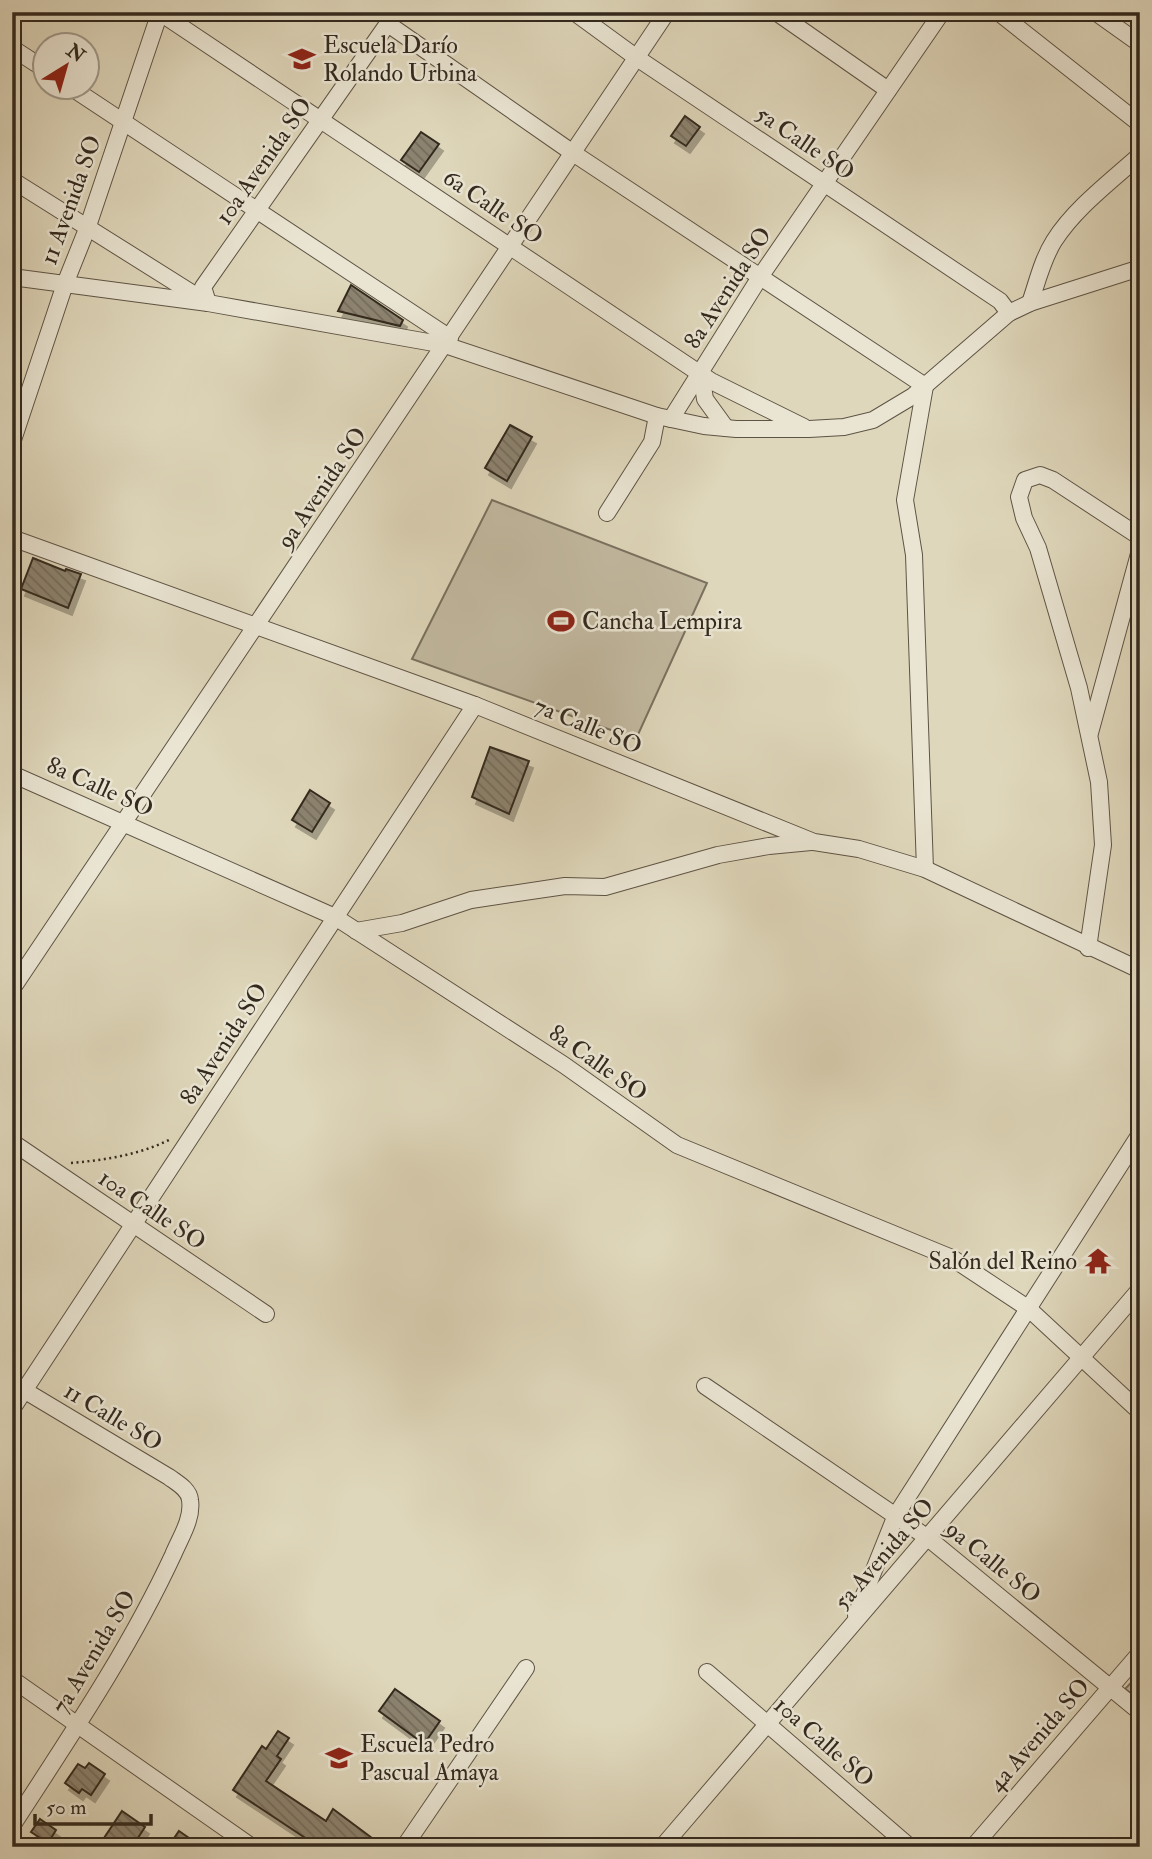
<svg xmlns="http://www.w3.org/2000/svg" width="1152" height="1859" font-family="'IM FELL Double Pica',serif">
<style>
.park{fill:url(#park-crowns);stroke:#7a715f;stroke-width:2}
.pitch{fill:#c2b9a0;stroke:#7a715f;stroke-width:2}
.building{fill:url(#building-back-hatch);stroke:#33291e;stroke-width:2;filter:url(#shadow)}
.lines{fill:none;stroke-linecap:round;stroke-linejoin:round}
.street-casing{stroke:#5e5445;stroke-width:18}
.path{stroke:#33291e;stroke-width:2.5;stroke-dasharray:2 3.5;stroke-linecap:butt}
.street{stroke:#eae5d3;stroke-width:16}
.labels{text-anchor:middle;dominant-baseline:central;stroke-width:5;stroke-linejoin:round;paint-order:stroke}
.poi-label{font-size:24px;fill:#33291e;stroke:#eae5d3;text-anchor:start}
.street-label{font-size:24px;fill:#33291e;stroke:#eae5d3}
</style>
<defs>
<pattern id="park-crowns" width="20" height="18" patternUnits="userSpaceOnUse" patternTransform="scale(1.75)"><rect width="20" height="18" fill="#c2b9a0"/><path d="M2 6a3 3 0 1 1 6 0M12 15a3 3 0 1 1 6 0" fill="none" stroke="#9e9682"/></pattern>
<pattern id="building-back-hatch" width="6" height="6" patternUnits="userSpaceOnUse" patternTransform="scale(1.75)"><rect width="6" height="6" fill="#8c8370"/><path d="M-1 5l2 2M0 0l6 6M5-1l2 2" fill="none" stroke="#736b5b"/></pattern>
<filter id="shadow"><feDropShadow dx="4" dy="7" stdDeviation="0" flood-color="#0004"/></filter>
</defs>
<rect width="100%" height="100%" fill="#dfd7bb"/>
<filter id="stains"><feTurbulence type="fractalNoise" baseFrequency=".00286" numOctaves="4"/><feColorMatrix values="0 0 0 0 .2 0 0 0 0 .09 0 0 0 0 .02 0 0 0 .5 -.17"/></filter>
<radialGradient id="worn" r=".72"><stop offset=".6" stop-color="#630" stop-opacity="0"/><stop offset="1" stop-color="#630" stop-opacity=".3"/></radialGradient>
<!-- park -->
<path class="park" d="M1140 1673V1700L1125 1689Z"/>
<!-- pitch -->
<path class="pitch" d="M492 500 707 583 636 739 412 659Z"/>
<!-- building -->
<g class="building">
<path d="M685 116 700 127 686 146 671 136Z"/>
<path d="M421 132 439 144 419 172 401 160Z"/>
<path d="M351 285 403 320 400 326 338 311Z"/>
<path d="M510 425 532 437 507 481 485 468Z"/>
<path d="M33 558 65 571 66 569 81 574 68 608 21 589Z"/>
<path d="M490 747 529 761 509 814 472 797Z"/>
<path d="M310 790 330 803 312 832 292 820Z"/>
<path d="M395 1689 440 1721 424 1744 379 1711Z"/>
<path d="M278 1731 289 1738 277 1756 281 1759 266 1781 326 1821 333 1809 372 1838 367 1847H351L339 1839 334 1847H319L233 1790 262 1746 266 1749Z"/>
<path d="M89 1763 105 1774 91 1795 82 1789 79 1793 65 1783 78 1764 85 1768Z"/>
<path d="M122 1811 145 1827 132 1847H98Z"/>
<path d="M40 1819 56 1830 48 1843 31 1832Z"/>
<path d="M179 1831 202 1847H168Z"/>
</g>
<g class="lines">
<!-- street casing -->
<g class="street-casing">
<g id="street">
<path d="M159 12 711 381 804 427"/>
<path d="M574 12 637 58 1000 301 1009 313"/>
<path d="M776 12 888 90"/>
<path d="M998 12 1140 124"/>
<path d="M1095 12 1140 44"/>
<path d="M388 24 573 153 925 386 905 500 914 555 925 869"/>
<path d="M12 48 46 70"/>
<path d="M72 88 450 338"/>
<path d="M12 180 203 300"/>
<path d="M12 277 208 303 445 345 657 416 704 426 736 429H809L844 427 873 420 913 396 1009 313 1030 303 1140 268"/>
<path d="M208 303 203 287 396 12"/>
<path d="M1030 303C1037 283 1042 260 1054 241 1075 208 1110 182 1140 155"/>
<path d="M701 373 705 399 726 428"/>
<path d="M671 419 760 277 942 12"/>
<path d="M12 443 65 284 87 229 160 12"/>
<path d="M607 513 652 442 657 416"/>
<path d="M12 538 475 705 814 842 859 849 925 869 1140 970"/>
<path d="M1090 733 1140 550"/>
<path d="M12 774 335 917 564 1065 677 1145 952 1258 1029 1309 1140 1412"/>
<path d="M356 931 402 923 471 900 565 886 605 887 718 855 769 846 811 842"/>
<path d="M1088 948 1103 845 1099 782 1079 688 1038 548 1024 518 1019 497 1025 480 1040 475 1053 480 1140 537"/>
<path d="M12 989 667 12"/>
<path d="M12 1142 266 1314"/>
<path d="M12 1383 169 1477C177 1483 189 1489 190 1500 193 1519 180 1538 173 1555 129 1650 69 1738 12 1826"/>
<path d="M705 1386 928 1538 1140 1712"/>
<path d="M12 1409 475 705"/>
<path d="M856 1615 896 1515 1140 1134"/>
<path d="M707 1672 910 1847"/>
<path d="M12 1679 252 1847"/>
<path d="M404 1847 526 1668"/>
<path d="M662 1847 1140 1289"/>
<path d="M973 1847 1140 1653"/>
</g>
</g>
<!-- path -->
<path class="path" d="M71 1163C105 1160 138 1155 169 1140"/>
<!-- street -->
<use href="#street" class="street"/>
</g>
<!-- icons -->
<defs>
<g id="school-bare" transform="scale(2.1)"><path d="M0-5L7-2L0 1L-7-2ZM-4 1L0 2.5L4 1V4Q0 6-4 4Z" fill="#8f2418" stroke="#eae5d3" stroke-width="2.5" paint-order="stroke"/></g>
<g id="stadium-bare" transform="scale(2.1)"><path d="M0-5a6.5 5 0 1 0 0 10a6.5 5 0 1 0 0-10ZM-3.5-1.8h7v3.6h-7Z" fill="#8f2418" stroke="#eae5d3" stroke-width="2.5" paint-order="stroke"/></g>
<g id="temple-bare" transform="scale(2.1)"><path d="M0-6L5-2H3V0L6.5 2.5H4V6H1.5V3h-3V6H-4V2.5H-6.5L-3 0V-2H-5Z" fill="#8f2418" stroke="#eae5d3" stroke-width="2.5" paint-order="stroke"/></g>
</defs>
<g fill-rule="evenodd">
<use href="#school-bare" x="302" y="59"/>
<use href="#stadium-bare" x="561" y="621"/>
<use href="#temple-bare" x="1098" y="1261"/>
<use href="#school-bare" x="339" y="1758"/>
</g>
<g class="labels">
<!-- poi labels -->
<g class="poi-label">
<text x="323" y="45">Escuela Darío<tspan x="323" dy="28">Rolando Urbina</tspan></text>
<text x="582" y="621">Cancha Lempira</text>
<text x="1077" y="1261" text-anchor="end">Salón del Reino</text>
<text x="360" y="1744">Escuela Pedro<tspan x="360" dy="28">Pascual Amaya</tspan></text>
</g>
<!-- street labels -->
<g class="street-label">
<text transform="translate(805 143) rotate(34)">5a Calle SO</text>
<text transform="translate(264 161) rotate(-55)">10a Avenida SO</text>
<text transform="translate(71 200) rotate(-70)">11 Avenida SO</text>
<text transform="translate(493 207) rotate(34)">6a Calle SO</text>
<text transform="translate(728 288) rotate(-57)">8a Avenida SO</text>
<text transform="translate(322 488) rotate(-56)">9a Avenida SO</text>
<text transform="translate(588 726) rotate(22)">7a Calle SO</text>
<text transform="translate(100 787) rotate(24)">8a Calle SO</text>
<text transform="translate(224 1044) rotate(-57)">8a Avenida SO</text>
<text transform="translate(598 1063) rotate(35)">8a Calle SO</text>
<text transform="translate(152 1210) rotate(34)">10a Calle SO</text>
<text transform="translate(113 1417) rotate(31)">11 Calle SO</text>
<text transform="translate(884 1554) rotate(-49)">5a Avenida SO</text>
<text transform="translate(993 1562) rotate(39)">9a Calle SO</text>
<text transform="translate(94 1652) rotate(-59)">7a Avenida SO</text>
<text transform="translate(1039 1735) rotate(-49)">4a Avenida SO</text>
<text transform="translate(824 1742) rotate(41)">10a Calle SO</text>
</g>
</g>
<!-- margin -->
<rect width="1152" height="1859" fill="none" stroke="#dfd7bb" stroke-width="42"/>
<rect x="14" y="14" width="1124" height="1831" fill="none" stroke="#33291e" stroke-width="3.5"/>
<rect x="21" y="21" width="1110" height="1817" fill="none" stroke="#33291e" stroke-width="2"/>
<!-- north arrow -->
<g transform="translate(66 66) rotate(37)"><circle r="33" fill="#eae5d3" stroke="#a19a8b" stroke-width="2"/>
<path d="M0-5L12 26L0 18L-12 26Z" fill="#8f2418"/>
<text y="-10" font-size="19" font-weight="bold" text-anchor="middle" fill="#33291e">N</text>
</g>
<!-- scale -->
<path d="M35 1814v10h116v-10" fill="none" stroke="#33291e" stroke-width="3.5"/>
<text x="46" y="1814" font-size="21" fill="#33291e" stroke="#eae5d3" stroke-width="5" paint-order="stroke">50 m</text>
<rect width="100%" height="100%" filter="url(#stains)"/>
<rect width="100%" height="100%" fill="url(#worn)"/>
</svg>
